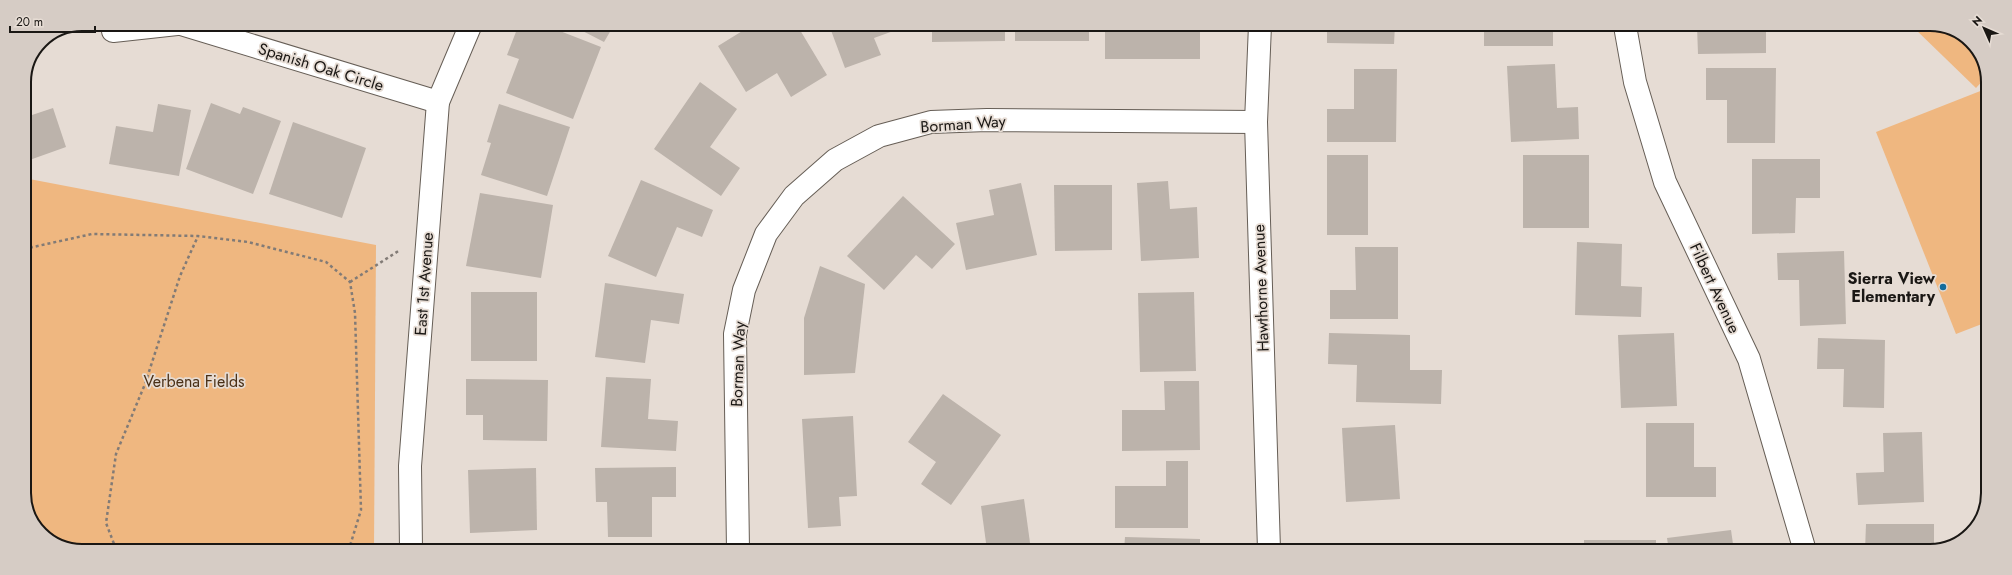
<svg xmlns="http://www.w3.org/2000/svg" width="2012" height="575" font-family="Jost,sans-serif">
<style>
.green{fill:#efb780}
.building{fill:#bcb3ab}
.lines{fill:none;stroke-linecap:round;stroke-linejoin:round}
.street-casing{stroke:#665e56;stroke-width:24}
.path{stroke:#827b76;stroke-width:2.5;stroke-dasharray:3 3;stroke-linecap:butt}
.street{stroke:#fff;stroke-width:22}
.poi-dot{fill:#156c9c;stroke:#e6dcd4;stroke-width:1.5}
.labels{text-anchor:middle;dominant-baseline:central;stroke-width:3.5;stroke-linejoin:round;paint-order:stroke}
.street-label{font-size:16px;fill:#1a1714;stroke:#e6dcd4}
.poi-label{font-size:16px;font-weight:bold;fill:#1a1714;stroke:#e6dcd4;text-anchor:end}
.park-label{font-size:16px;fill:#4a3016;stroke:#e6dcd4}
.rim{fill:none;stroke:#1a1714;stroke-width:2}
</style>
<rect width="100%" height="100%" fill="#e6dcd4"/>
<!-- green -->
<g class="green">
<path d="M1912 26H1945L1974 44 1987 76 1976 88Z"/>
<path d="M1988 88 1987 322 1956 334 1876 132Z"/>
<path d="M24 178 376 245 374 549H67L38 531 24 497Z"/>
</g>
<!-- building -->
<g class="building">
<path d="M519 24H542L601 47 573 119 506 93 519 59 507 55Z"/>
<path d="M571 25H614L604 42Z"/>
<path d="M752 25H797L827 75 791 97 777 73 746 92 718 46Z"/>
<path d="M829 25H910L874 38 881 55 845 68Z"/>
<path d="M932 25H1005V41L932 42Z"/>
<rect x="1015" y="25" width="74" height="16"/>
<rect x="1105" y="25" width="95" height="34"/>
<path d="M1327 25H1395L1394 44 1327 43Z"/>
<path d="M1484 25 1553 26V46H1484Z"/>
<path d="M1697 26H1766V53L1698 54Z"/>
<path d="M1555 64 1557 108 1578 107 1579 139 1511 142 1507 66Z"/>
<path d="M1706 68H1776L1775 143H1727V100H1706Z"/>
<path d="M1354 69H1397L1396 142H1327V109H1354Z"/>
<path d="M700 82 737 109 710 147 740 168 721 196 654 149Z"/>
<path d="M24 101 29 116 53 108 66 147 24 162Z"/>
<path d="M211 103 240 114 243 107 281 121 253 194 186 169Z"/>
<path d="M158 104 191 110 179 176 109 164 116 126 153 132Z"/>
<path d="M499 104 570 127 547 196 481 175 491 143 487 142Z"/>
<path d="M293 122 366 148 342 218 269 194Z"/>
<rect x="1327" y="155" width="41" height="80"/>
<rect x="1523" y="155" width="66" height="73"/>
<path d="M1752 159H1820V198H1796L1795 233 1752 234Z"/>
<path d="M641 180 713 210 702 237 677 227 656 277 608 256Z"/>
<path d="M1168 181 1170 209 1197 207 1199 258 1141 261 1137 183Z"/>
<path d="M1021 183 1037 255 966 270 956 223 994 215 989 190Z"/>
<path d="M1054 185H1112V250L1055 251Z"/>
<path d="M480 193 553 205 541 278 466 266Z"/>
<path d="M903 196 955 244 932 269 916 255 884 290 847 256Z"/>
<path d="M1577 242 1622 244 1621 286 1642 287 1641 317 1575 315Z"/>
<path d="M1355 247H1398V319H1330V290H1356Z"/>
<path d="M1844 251 1846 324 1800 326 1799 280H1778L1777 253Z"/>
<path d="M820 266 865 284 855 373 804 375V318Z"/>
<path d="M605 283 684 294 679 324 651 320 645 363 595 357Z"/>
<rect x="471" y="292" width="66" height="69"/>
<path d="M1194 292 1196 371 1140 372 1138 293Z"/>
<path d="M1329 333 1410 335V370H1442L1441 404 1356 402 1357 365 1328 364Z"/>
<path d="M1674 333 1677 406 1621 408 1618 335Z"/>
<path d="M1818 338 1885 340 1884 408 1843 407 1844 369H1817Z"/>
<path d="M606 377 651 379 648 419 678 421 676 451 601 447Z"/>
<path d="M466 379 548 380 547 441 483 440V415H466Z"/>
<path d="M1164 381H1199L1200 450 1122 451V410H1165Z"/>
<path d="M943 394 1001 435 951 505 921 484 936 462 908 442Z"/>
<path d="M853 416 857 496 839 497 841 526 808 528 802 419Z"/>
<path d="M1646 423H1694V467H1716V497H1646Z"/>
<path d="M1395 425 1400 499 1346 502 1342 428Z"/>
<path d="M1922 432 1924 502 1858 505 1856 473 1884 472 1883 433Z"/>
<path d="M1166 461H1188V528H1115V486H1166Z"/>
<path d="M676 467V497H652V537H608L607 502H596L595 468Z"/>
<path d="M536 468 537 530 470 533 468 470Z"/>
<path d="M1024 499 1031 550H987L981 506Z"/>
<path d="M1866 524H1934V550L1865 551Z"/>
<path d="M1731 530 1734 551H1669L1667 538Z"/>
<path d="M1125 537 1200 539V550H1124Z"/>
<rect x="1584" y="540" width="72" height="11"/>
<path d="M1387 544V550H1317V547Z"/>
<path d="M1404 545H1476V551L1404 550Z"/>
</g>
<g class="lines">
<!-- street casing -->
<g class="street-casing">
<g id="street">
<path d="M181 24 438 102"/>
<path d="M1260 25 1256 122 1269 550"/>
<path d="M1625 26 1635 82 1665 182 1749 359 1805 551"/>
<path d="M113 31 177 24"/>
<path d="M411 549 410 466 438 102 471 24"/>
<path d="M738 550 735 334 744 290 766 234 794 196 835 160 879 136 931 122 987 120 1256 122"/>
</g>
</g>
<!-- path -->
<g class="path">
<path d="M24 249 92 234 198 236 248 242 326 262 350 282 355 313 361 510 349 549"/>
<path d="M350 282 400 250"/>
<path d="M116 549 106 523 116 454 145 384 180 276 198 236"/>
</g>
<!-- street -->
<use href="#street" class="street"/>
</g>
<!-- markers -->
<circle class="poi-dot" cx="1943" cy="287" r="4"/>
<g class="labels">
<!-- street labels -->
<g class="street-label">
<text transform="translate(321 67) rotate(17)">Spanish Oak Circle</text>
<text transform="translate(963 124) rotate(-4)">Borman Way</text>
<text transform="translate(424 284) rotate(-86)">East 1st Avenue</text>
<text transform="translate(1261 288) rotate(-92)">Hawthorne Avenue</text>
<text transform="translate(1715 288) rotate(65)">Filbert Avenue</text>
<text transform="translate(738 364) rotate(-88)">Borman Way</text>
</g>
<!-- poi labels -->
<g class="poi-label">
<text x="1935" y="278">Sierra View<tspan x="1935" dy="18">Elementary</tspan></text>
</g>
<!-- park labels -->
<g class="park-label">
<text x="194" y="381">Verbena Fields</text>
</g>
</g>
<!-- crop -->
<path d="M0 0H2012V575H0ZM82 31H1930A51 51 0 0 1 1981 82V493A51 51 0 0 1 1930 544H82A51 51 0 0 1 31 493V82A51 51 0 0 1 82 31Z" fill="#d6ccc5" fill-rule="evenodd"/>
<path class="rim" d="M82 31H1930A51 51 0 0 1 1981 82V493A51 51 0 0 1 1930 544H82A51 51 0 0 1 31 493V82A51 51 0 0 1 82 31Z"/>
<!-- north arrow -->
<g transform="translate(1984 28) rotate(315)" stroke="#e6dcd4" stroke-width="3" paint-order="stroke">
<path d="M0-3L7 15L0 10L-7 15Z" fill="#1a1714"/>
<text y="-6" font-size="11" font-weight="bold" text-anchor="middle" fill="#1a1714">N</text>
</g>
<!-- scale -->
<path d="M10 26v6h85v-6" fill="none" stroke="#1a1714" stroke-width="2"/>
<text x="16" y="26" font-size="12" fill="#1a1714" stroke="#e6dcd4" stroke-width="3" paint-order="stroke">20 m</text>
</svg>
